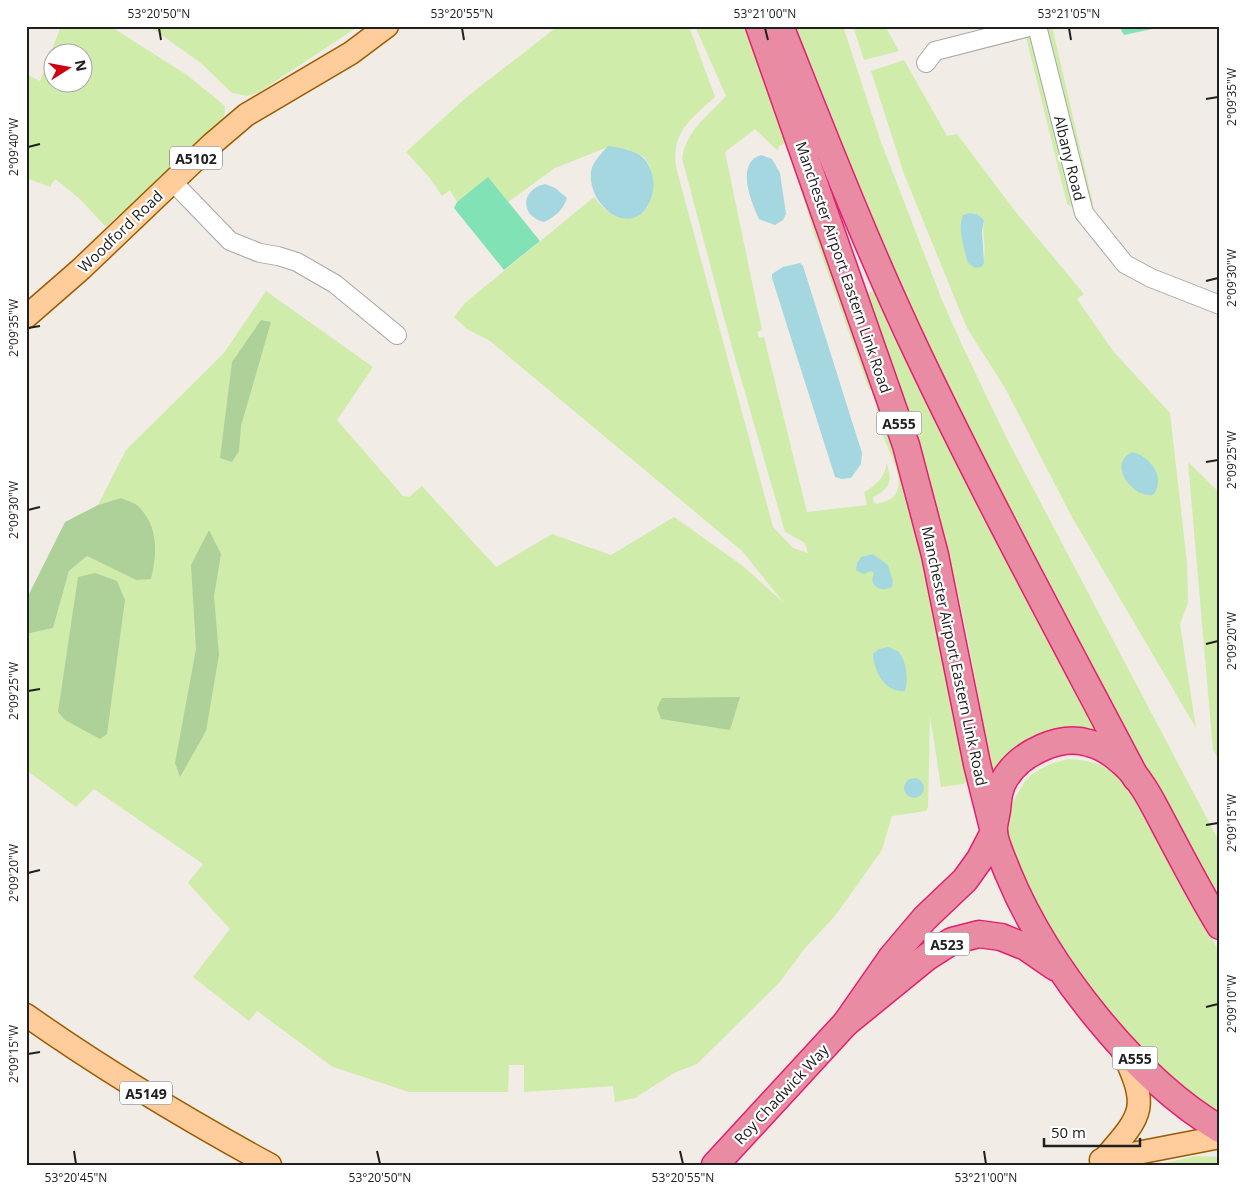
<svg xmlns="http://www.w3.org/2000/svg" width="1246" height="1191" font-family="'Open Sans',sans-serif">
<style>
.grass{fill:#d0ecaa;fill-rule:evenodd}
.forest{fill:#aed199}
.pitch{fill:#81e2b5}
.water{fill:#a5d7e0}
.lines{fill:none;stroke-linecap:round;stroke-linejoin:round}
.minor-casing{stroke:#a7a7a7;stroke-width:20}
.major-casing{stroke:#9b5c00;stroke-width:25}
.highway-casing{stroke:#e12071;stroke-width:29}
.minor{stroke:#fff;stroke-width:18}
.major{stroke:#ffcd9c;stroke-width:22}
.highway{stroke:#ea8ba4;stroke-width:26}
.ticks{fill:none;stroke:#202020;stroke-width:2}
.labels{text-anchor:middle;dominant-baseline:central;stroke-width:4.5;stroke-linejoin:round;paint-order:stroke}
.shield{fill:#fff;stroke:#636363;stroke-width:1}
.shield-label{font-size:14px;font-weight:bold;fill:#202020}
.street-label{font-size:15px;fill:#202020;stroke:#fff}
.neatline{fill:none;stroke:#202020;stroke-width:2}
.ticks-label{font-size:12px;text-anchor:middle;fill:#202020}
</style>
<rect width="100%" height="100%" fill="#f1ece6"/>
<!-- grass -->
<g class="grass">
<path d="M61 26H110L187 75 225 106 224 117 121 217 117 216 106 227 80 199 55 179 50 187 26 178V74L40 81ZM52 52H82V82H52Z"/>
<path d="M149 26H359L259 92 248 96 232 93 202 64Z"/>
<path d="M558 26H689L715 97C692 118 671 132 676 167L773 527 793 548 808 553 805 543 785 532 731 344 682 158C687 129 708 116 726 96L695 26H754L873 388 870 390 868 387 813 231 790 149 786 143 779 146 778 151 755 129 725 152 762 330 757 332 759 338 764 337 807 512 867 505 864 492C875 486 887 476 886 462 893 480 891 488 873 497L874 503 877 504C882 502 888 501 892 498 916 479 865 423 879 402L897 437 970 778 964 784 941 787 930 716 928 807 926 811 892 816 882 850 835 916 805 948 779 983 697 1064 674 1073 635 1098 615 1102 613 1086 524 1092V1065H509L508 1092H409L333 1067 257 1011 249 1021 193 977 230 929 188 883 203 864 94 789 76 807 26 770V634L53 628 69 571 87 556 136 580 121 498 98 505 126 450 224 353 266 291 373 367 337 420 403 496 409 497 422 486 496 567 552 534 611 555 674 517 743 566 784 603 742 551 490 341 467 329 454 317 465 303 594 197 605 210 635 218 647 208 652 194 650 166 644 157 627 149 608 147 555 168 508 202 488 178 457 202 450 190 442 196 429 177 406 152 468 96Z"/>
<path d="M791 26H843L881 142 942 300 962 345 1006 437 1220 843V907L1020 534 918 335Z"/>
<path d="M853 26H885L899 51 864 60Z"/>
<path d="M1033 26H1052L1093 204 1091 223 1084 213 1067 204 1024 29Z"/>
<path d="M904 60 947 136 957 134 1015 211 1084 294 1077 299 1113 351 1170 413 1187 563 1188 603 1180 624 1196 728 1072 517 1005 388 967 328 904 174 871 71ZM970 213 977 214 984 220C981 235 989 254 981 267Z"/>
<path d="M880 290 888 325 1099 732 992 774C980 709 970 644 955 580 931 482 901 387 867 293Z"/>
<path d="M1188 462 1220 493V762L1213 750Z"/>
<path d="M1068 759C1092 760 1111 766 1126 785L1220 953V1114L1155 1064 1069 966 1023 879 1008 832 1011 805 1025 781 1032 774 1050 764Z"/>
<path d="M1196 1156 1220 1157V1165H1155Z"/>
</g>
<!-- forest -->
<g class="forest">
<path d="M261 320 271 322 241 426 239 451 232 462 220 458 232 362Z"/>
<path d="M121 498C126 501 135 502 139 507 159 528 157 553 151 579L136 580 87 556 69 571 53 628 26 634V600L65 522 98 505Z"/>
<path d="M209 530 221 554 214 596 219 655 206 731 180 777 175 763 196 649 191 565Z"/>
<path d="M95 573 117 581 125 600 107 734 100 739 65 720 58 712 78 577Z"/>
<path d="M740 697 730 730 661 719 657 708 662 698Z"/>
</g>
<!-- pitch -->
<g class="pitch">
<path d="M1119 26H1166L1124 35Z"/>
<path d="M488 177 540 241 504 270 454 208 457 202Z"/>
</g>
<!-- water -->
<g class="water">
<path d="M608 146C627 149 645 151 651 171 655 182 654 191 650 201 633 241 587 206 591 172 592 162 602 153 608 146Z"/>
<path d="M761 155 772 159 780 173 786 214 783 220 775 225 759 219C751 202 735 163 761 155Z"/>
<path d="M545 184 555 188 567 198C563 210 555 217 544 222 520 216 520 190 545 184Z"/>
<path d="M970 213 977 214 984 220 982 231 984 263 981 267 975 268 968 263C964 248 957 230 963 215Z"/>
<path d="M800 263 803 266 862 453 861 464 851 478 842 479 835 477 772 278V274L783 267Z"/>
<path d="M1132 452C1150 456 1167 478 1153 495 1132 498 1107 464 1132 452Z"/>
<path d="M873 554 888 565 893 582 892 587C884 591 875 590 872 580L874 573 871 571 863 574 856 570 857 563 861 557Z"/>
<path d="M888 647C891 648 896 650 899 652 906 661 909 680 905 691 885 693 874 672 873 654L879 649Z"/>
<circle cx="914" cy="788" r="10"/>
</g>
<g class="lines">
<!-- minor casing -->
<g class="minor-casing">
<g id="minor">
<path d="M1037 26 1084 213 1125 264 1151 278 1220 305"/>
<path d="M926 63 935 51 1033 26"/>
<path d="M172 181 230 241 260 253 278 256 297 262 335 284 397 335"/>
</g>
</g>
<!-- major casing -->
<g class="major-casing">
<g id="major">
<path d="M26 317 81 269 212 144 246 115 351 53 387 26"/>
<path d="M26 1015C104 1070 186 1119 270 1165"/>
<path d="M1104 1159C1144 1113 1149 1108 1122 1050"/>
<path d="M1101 1160 1220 1137"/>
</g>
</g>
<!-- highway casing -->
<g class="highway-casing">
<g id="highway">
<path d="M759 26 906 445 935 555 977 764 994 832 980 859 965 880 925 918 892 957 846 1023"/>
<path d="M780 26C824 136 867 247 918 354 986 497 1062 637 1136 778"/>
<path d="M1220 926C1201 895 1185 864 1168 832 1155 808 1143 780 1122 762 1112 753 1102 746 1089 743 1060 734 1021 753 1006 777 999 787 998 799 997 810 996 817 993 826 994 833 996 846 1003 860 1008 873 1046 965 1134 1078 1220 1129"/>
<path d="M715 1165 846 1023 927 957 952 941 979 934 1001 937 1026 947 1055 967"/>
</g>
</g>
<!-- minor -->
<use href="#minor" class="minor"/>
<!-- major -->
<use href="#major" class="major"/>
<!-- highway -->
<use href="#highway" class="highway"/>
</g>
<!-- ticks -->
<path class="ticks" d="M159 28 161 40M462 28 464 40M765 28 768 40M1069 28 1071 40M1206 99 1218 97M28 147 40 144M1206 281 1218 278M28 328 40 326M1206 462 1218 460M28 510 40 507M1206 644 1218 641M28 691 40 689M1206 825 1218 823M28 873 40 870M1206 1007 1218 1004M28 1054 40 1052M74 1151 76 1164M377 1151 380 1164M680 1151 683 1164M984 1151 986 1164"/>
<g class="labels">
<!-- shield labels -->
<g class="shield">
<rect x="170" y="146.5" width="52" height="23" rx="4"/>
<rect x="876.5" y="411.5" width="45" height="23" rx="4"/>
<rect x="924.5" y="932.5" width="45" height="23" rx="4"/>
<rect x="1112.5" y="1046.5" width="45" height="23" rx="4"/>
<rect x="120" y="1081.5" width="52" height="23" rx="4"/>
</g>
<g class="shield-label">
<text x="196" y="158">A5102</text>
<text x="899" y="423">A555</text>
<text x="947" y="944">A523</text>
<text x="1135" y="1058">A555</text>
<text x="146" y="1093">A5149</text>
</g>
<!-- street labels -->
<g class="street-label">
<text transform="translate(1070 158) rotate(76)">Albany Road</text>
<text transform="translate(120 231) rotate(-44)">Woodford Road</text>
<text transform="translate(844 267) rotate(71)">Manchester Airport Eastern Link Road</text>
<text transform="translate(955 656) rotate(78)">Manchester Airport Eastern Link Road</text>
<text transform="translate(781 1094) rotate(-47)">Roy Chadwick Way</text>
</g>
</g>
<!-- border -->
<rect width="1246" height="1191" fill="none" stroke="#ffffff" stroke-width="55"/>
<!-- north arrow -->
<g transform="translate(68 68) rotate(79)"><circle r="24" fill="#ffffff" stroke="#a6a6a6"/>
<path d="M0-4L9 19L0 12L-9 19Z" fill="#cf0010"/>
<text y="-8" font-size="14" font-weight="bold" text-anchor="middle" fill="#202020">N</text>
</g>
<!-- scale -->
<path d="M1044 1138v8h96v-8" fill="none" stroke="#202020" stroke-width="2.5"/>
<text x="1051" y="1138" font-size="15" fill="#202020" stroke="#ffffff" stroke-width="4" paint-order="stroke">50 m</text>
<rect x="28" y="28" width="1190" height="1136" class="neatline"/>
<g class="ticks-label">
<text x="159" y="18">53°20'50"N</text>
<text x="462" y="18">53°20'55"N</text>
<text x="765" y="18">53°21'00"N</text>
<text x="1069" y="18">53°21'05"N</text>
<text transform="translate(1232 97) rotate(-90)" y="4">2°09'35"W</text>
<text transform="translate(14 147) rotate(-90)" y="4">2°09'40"W</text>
<text transform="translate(1232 278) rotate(-90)" y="4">2°09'30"W</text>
<text transform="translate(14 328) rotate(-90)" y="4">2°09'35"W</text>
<text transform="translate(1232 460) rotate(-90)" y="4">2°09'25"W</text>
<text transform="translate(14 510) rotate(-90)" y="4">2°09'30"W</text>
<text transform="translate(1232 641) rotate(-90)" y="4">2°09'20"W</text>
<text transform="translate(14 691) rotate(-90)" y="4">2°09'25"W</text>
<text transform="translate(1232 823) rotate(-90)" y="4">2°09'15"W</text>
<text transform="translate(14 873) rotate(-90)" y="4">2°09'20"W</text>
<text transform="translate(1232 1004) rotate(-90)" y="4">2°09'10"W</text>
<text transform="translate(14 1054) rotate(-90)" y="4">2°09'15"W</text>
<text x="76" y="1182">53°20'45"N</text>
<text x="380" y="1182">53°20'50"N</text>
<text x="683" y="1182">53°20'55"N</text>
<text x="986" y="1182">53°21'00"N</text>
</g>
</svg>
